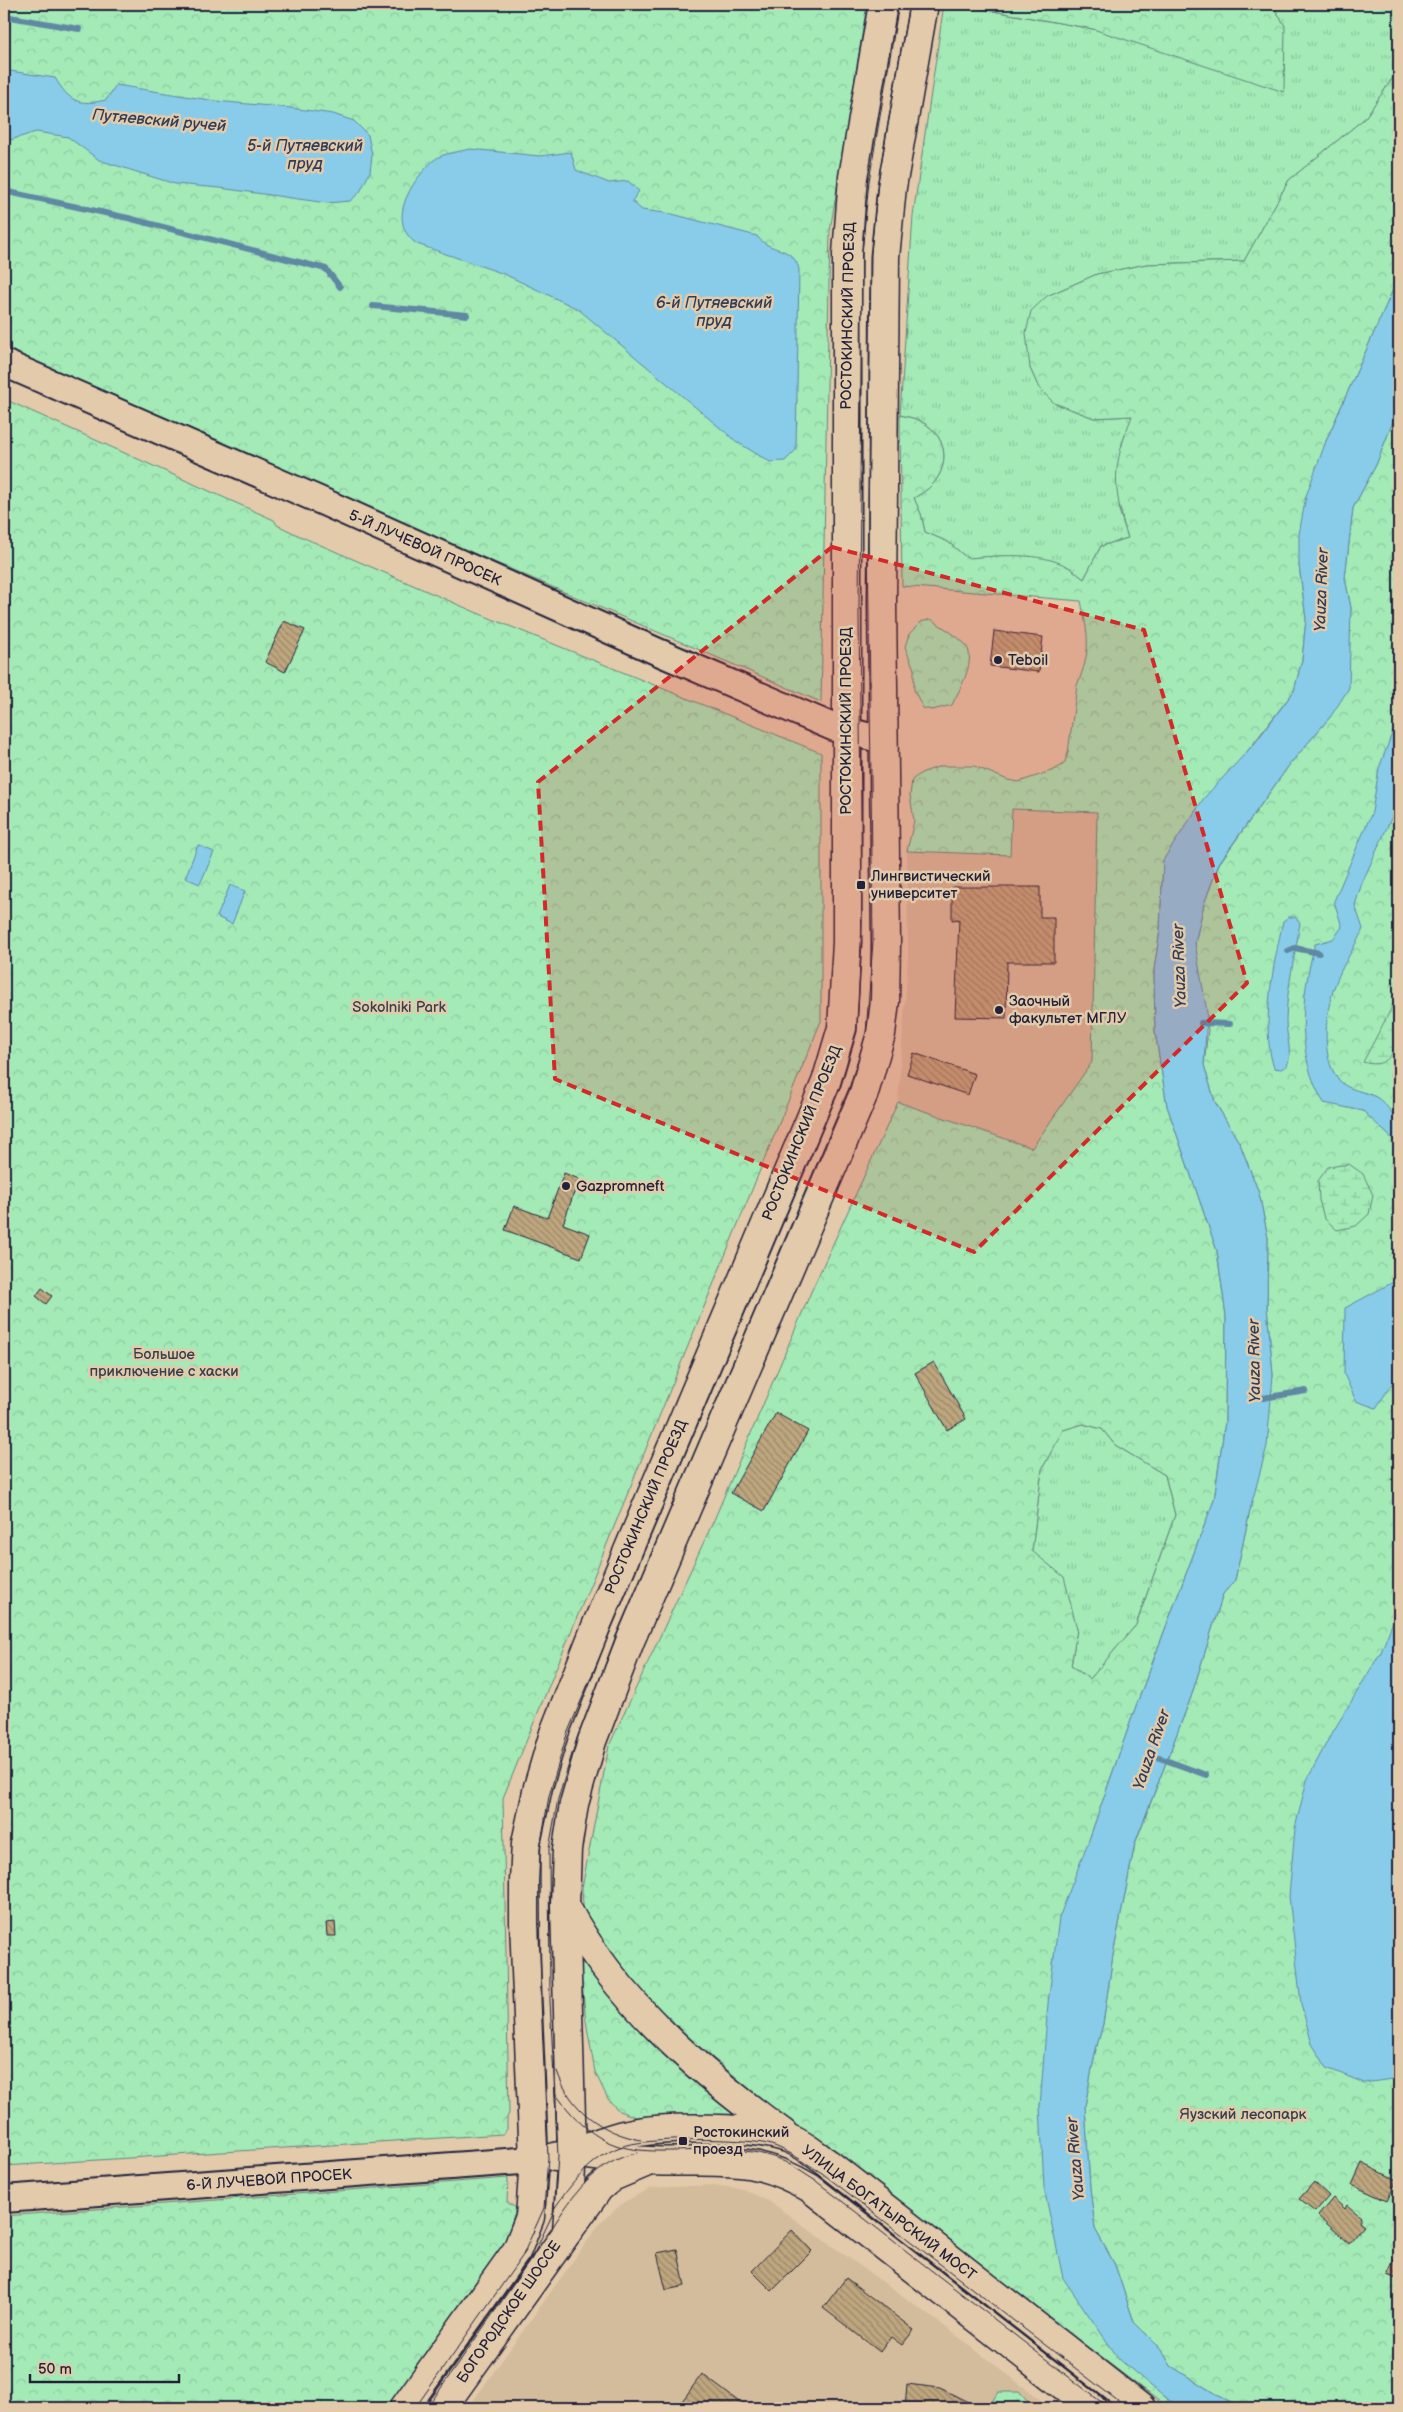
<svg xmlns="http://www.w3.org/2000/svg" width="1403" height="2412" font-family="'Balsamiq Sans',sans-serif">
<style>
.built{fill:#d3bc9c}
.grass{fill:url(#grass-tufts);stroke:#628679}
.forest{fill:url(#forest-crowns);stroke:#628679;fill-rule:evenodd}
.wetland{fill:url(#wetland-marsh);stroke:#628679}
.water{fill:#88cce9;stroke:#5f88a3}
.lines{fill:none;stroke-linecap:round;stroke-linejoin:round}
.stream{stroke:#5f88a3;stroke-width:6}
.building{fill:url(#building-back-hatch);stroke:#22223b}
.tertiary-casing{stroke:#22223b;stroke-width:30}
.secondary-casing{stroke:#22223b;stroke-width:31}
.tertiary{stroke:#e2caab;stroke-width:26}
.secondary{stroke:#e2caab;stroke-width:28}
.tram{stroke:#22223b;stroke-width:1}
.marked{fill:#d62828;fill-opacity:0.2;stroke:#d62828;stroke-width:4;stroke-dasharray:10 6;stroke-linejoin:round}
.poi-dot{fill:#22223b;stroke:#e2caab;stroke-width:2}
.labels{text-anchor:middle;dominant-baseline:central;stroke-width:5;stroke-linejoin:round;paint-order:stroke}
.street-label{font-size:15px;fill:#22223b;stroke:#e2caab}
.poi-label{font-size:15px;fill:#22223b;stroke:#e2caab;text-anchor:start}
.park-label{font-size:15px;fill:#35404e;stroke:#e2caab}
.water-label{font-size:16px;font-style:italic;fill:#313c55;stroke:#e2caab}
</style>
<defs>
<pattern id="grass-tufts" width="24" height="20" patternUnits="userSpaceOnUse" patternTransform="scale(1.25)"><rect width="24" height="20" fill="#a3eab7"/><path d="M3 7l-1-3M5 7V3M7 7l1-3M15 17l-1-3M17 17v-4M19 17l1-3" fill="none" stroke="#8cc89e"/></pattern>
<pattern id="forest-crowns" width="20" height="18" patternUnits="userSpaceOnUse" patternTransform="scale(1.25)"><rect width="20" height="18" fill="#a3eab7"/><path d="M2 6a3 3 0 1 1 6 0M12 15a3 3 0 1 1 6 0" fill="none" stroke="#8cc89e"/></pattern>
<pattern id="wetland-marsh" width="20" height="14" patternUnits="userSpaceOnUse" patternTransform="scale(1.25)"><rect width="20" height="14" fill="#a3eab7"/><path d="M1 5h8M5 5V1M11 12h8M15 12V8" fill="none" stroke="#8cc89e"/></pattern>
<pattern id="building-back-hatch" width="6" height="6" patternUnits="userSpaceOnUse" patternTransform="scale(1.25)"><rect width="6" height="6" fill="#bea67e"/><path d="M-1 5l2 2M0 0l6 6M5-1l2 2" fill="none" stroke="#9a8768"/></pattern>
</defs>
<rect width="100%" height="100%" fill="#e2caab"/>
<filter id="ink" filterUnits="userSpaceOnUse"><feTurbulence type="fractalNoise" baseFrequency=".02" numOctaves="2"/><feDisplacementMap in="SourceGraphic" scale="10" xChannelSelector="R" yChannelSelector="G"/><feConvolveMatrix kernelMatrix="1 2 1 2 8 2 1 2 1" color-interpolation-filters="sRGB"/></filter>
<g filter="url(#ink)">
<!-- built -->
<g class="built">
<path d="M1012 809 1097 812 1092 1062 1032 1148 898 1102 908 958 907 851 1010 855Z"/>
<path d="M713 2185 743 2189 770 2202 939 2322 1051 2408H468L600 2223 624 2202 651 2188Z"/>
</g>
<!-- grass -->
<g class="grass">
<path d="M944 4H954L1093 29 1285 26 1272 4H1399V69L1365 118 1289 180 1244 261 1147 264 1097 274 1047 296 1030 368 1039 388 1054 403 1094 418 1133 416 1122 443 1119 510 1128 538 1101 546 1084 579 1067 566 1003 556 967 558 948 542 925 532 921 514 914 498C920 494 928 490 933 484 951 463 946 435 922 422 916 418 907 417 900 415L913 216Z"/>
<path d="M1083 1424 1102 1429 1115 1445 1165 1475 1175 1515 1136 1625 1090 1679 1071 1666 1077 1629 1032 1551 1042 1469 1063 1430Z"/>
</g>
<!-- forest -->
<g class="forest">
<path d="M4 4H867L830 231 821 702 4 352Z"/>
<path d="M954 4H1272L1285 26 1284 92 1093 29Z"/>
<path d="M1399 69V276L1326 441 1299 565 1306 619 1302 660 1294 691 1163 860 1160 930 1154 970 1155 1031 1167 1106 1217 1251 1226 1316 1225 1422 1214 1500 1136 1706 1090 1837 1040 2106 1163 2396 1180 2408H1168L777 2112 656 2010 584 1922 582 1888 609 1746 714 1520 811 1292 898 1102 1032 1148 1092 1062 1097 812 1012 809 1010 855 907 851 914 821 910 795 912 780 921 773 941 766H974L1008 780 1019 782 1054 770 1064 764 1068 753 1077 685C1092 651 1088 635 1081 601L902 586 900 415C907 417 916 418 922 422 946 435 951 463 933 484 928 490 920 494 914 498L921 514 925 532 948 542 967 558C997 556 1041 551 1068 567 1074 570 1079 576 1084 579L1101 546 1128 538C1112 486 1112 467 1132 416L1094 418 1054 403 1039 388 1030 368 1026 333 1031 311 1047 296 1097 274 1147 264 1244 261 1289 180 1365 118ZM1083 1424 1102 1429 1115 1445 1165 1475 1175 1515 1136 1625 1090 1679 1071 1666 1077 1629 1064 1577 1032 1551 1042 1469 1063 1430Z"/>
<path d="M4 399 274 520 277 525 302 537 475 612 821 753V1021L503 1798 509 2113 507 2118V2129L503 2134 4 2166Z"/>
<path d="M1399 406V2408H1243L1217 2395 1171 2366 1161 2349 1134 2322 1115 2265 1095 2229 1090 2188 1085 2106 1095 2053 1103 2024 1113 1955 1135 1844 1191 1697 1223 1594 1235 1580 1251 1506 1273 1375 1267 1307 1268 1238 1259 1193 1240 1144 1215 1102 1204 1065 1208 1030 1195 943 1204 904 1219 864 1290 764 1331 716 1349 646 1351 608 1345 578 1353 508 1376 465Z"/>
<path d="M931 619C942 627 955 634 964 643 979 658 959 690 952 705L932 710 923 708 914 690V669L905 647 909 634 921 622Z"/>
<path d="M581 1956 620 2009 685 2074 739 2118 636 2117 619 2111 608 2099 595 2072 586 2021 580 1965Z"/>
<path d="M508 2178 507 2202 516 2208 507 2237 506 2248 389 2408H4V2216Z"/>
<path d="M998 2392H1019L1033 2408H994L993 2400Z"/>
</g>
<!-- wetland -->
<g class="wetland">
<path d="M1399 506V570L1393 518Z"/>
<path d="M1399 994C1399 1023 1403 1074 1363 1062Z"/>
<path d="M1349 1164 1363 1174 1373 1195 1369 1214 1356 1226 1337 1230 1324 1218 1319 1200 1318 1181 1328 1167Z"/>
</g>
<!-- water -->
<g class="water">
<path d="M4 70 55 78C70 102 78 106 106 100L116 85 216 101 291 108 333 114 354 121 368 135 372 155 370 172 360 192 350 201 327 203 220 188 175 184 99 160 68 137 36 132 4 142Z"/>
<path d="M470 149 540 156 571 152 576 170 609 183 628 181 639 191 632 201 642 210 672 214 757 236C770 254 792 244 799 269L796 450 785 461 770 462 737 442 578 309 504 274 417 244C385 222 411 181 434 160 442 153 459 152 470 149Z"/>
<path d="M1399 276V406L1376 465 1353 508 1345 578 1351 608 1349 688 1331 716 1290 764 1219 863 1204 904 1195 943 1207 1012 1204 1065 1215 1102 1240 1144 1259 1193 1268 1238 1267 1307 1273 1375 1267 1446 1251 1506 1235 1580 1223 1594 1191 1697 1135 1843 1113 1955 1103 2024 1095 2053 1085 2106 1090 2188 1095 2229 1115 2265 1134 2322 1161 2349 1171 2366 1217 2395 1243 2408H1180L1163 2396 1119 2359 1063 2278 1044 2188 1040 2106 1048 2003 1059 1918 1090 1837 1136 1706 1214 1500 1225 1422 1226 1316 1217 1251 1167 1106 1155 1031 1154 970 1160 930 1163 860 1204 798 1255 743 1294 691 1302 660 1306 619 1299 565V534L1306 496 1326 441Z"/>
<path d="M1399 715V778L1394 812 1362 883 1355 905 1363 929C1354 949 1339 970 1333 991 1325 1016 1320 1062 1341 1082 1350 1091 1365 1091 1376 1097 1385 1102 1393 1115 1399 1122V1145L1363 1111 1324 1103C1295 1056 1301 995 1315 944L1333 939 1342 927 1334 901 1372 812 1379 768Z"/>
<path d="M198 845 214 852 200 884 185 878Z"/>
<path d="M230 885 245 891 232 924 217 917Z"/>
<path d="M1289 917H1295L1300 923C1295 956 1287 987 1286 1020 1286 1036 1293 1052 1287 1066L1281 1069 1274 1068C1260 1027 1274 962 1283 921Z"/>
<path d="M1399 1279V1373L1376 1408 1356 1401 1344 1374 1345 1308Z"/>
<path d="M1399 1606V2078L1364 2083 1327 2068 1312 2044 1301 2004 1289 1896 1295 1828 1307 1780 1328 1740 1381 1652Z"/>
</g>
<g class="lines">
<!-- stream -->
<g class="stream">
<path d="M4 16 79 29"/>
<path d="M4 191 128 218 326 269 340 287"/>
<path d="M373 306 467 315"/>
<path d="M1288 951 1295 948 1319 953"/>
<path d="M1201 1023 1230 1024"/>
<path d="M1263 1398 1306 1391"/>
<path d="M1160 1758 1206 1775"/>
</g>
</g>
<!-- building -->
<g class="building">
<path d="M284 621 305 630 285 672 265 662Z"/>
<path d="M994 631 1043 637 1039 672 990 666Z"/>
<path d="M952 887H1040V917H1054V962H1007L1006 1018 955 1017 959 919 952 920Z"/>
<path d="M914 1053 975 1074 968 1095 907 1074Z"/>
<path d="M564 1173 579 1179 563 1224 590 1234 581 1258 505 1230 514 1206 547 1218Z"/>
<path d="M42 1288 52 1296 46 1304 36 1296Z"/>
<path d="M934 1362 966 1419 947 1430 915 1373Z"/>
<path d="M776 1413 808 1431 764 1511 731 1493Z"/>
<path d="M335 1922 336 1936H327L326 1923Z"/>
<path d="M1362 2163 1397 2180 1387 2201 1352 2185Z"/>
<path d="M1314 2182 1329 2196 1315 2212 1299 2199Z"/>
<path d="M1333 2198 1345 2209 1347 2205 1361 2217 1359 2221 1364 2225 1349 2243 1318 2216Z"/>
<path d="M792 2230 812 2251 772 2291 752 2271Z"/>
<path d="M1399 2247V2280L1387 2275Z"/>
<path d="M677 2249 685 2286 666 2290 657 2253Z"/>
<path d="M846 2278 914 2330 902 2345 891 2337 880 2352 823 2308Z"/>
<path d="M702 2374 747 2408H677Z"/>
<path d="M907 2384 940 2388 980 2408H905Z"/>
</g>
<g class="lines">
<!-- tertiary casing -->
<g class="tertiary-casing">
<g id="tertiary">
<path d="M4 363 317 499 656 651 835 728 883 740"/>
<path d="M4 2199 534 2160"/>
</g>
</g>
<!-- secondary casing -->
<g class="secondary-casing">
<g id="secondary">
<path d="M567 1909C616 2000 700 2073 783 2133"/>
<path d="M573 2153C599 2157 624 2160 650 2161 715 2164 750 2152 810 2188L1092 2408"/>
<path d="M555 2157C580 2152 602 2139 628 2134 662 2126 758 2126 790 2139 804 2144 817 2156 829 2164L1141 2408"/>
<path d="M567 2232 572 2153 565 1905 567 1849 574 1804 592 1741 630 1641 864 1093 881 1034 885 1001 886 943 882 603 885 257 892 187 924 4"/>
<path d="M404 2408 517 2250 530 2217 534 2160 524 1923V1881L526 1843 538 1787 554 1733 597 1624 826 1082 842 1028 847 942V254L853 177 883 4"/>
<path d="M442 2408 599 2188 612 2177 645 2163"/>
</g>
</g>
<!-- tertiary -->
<use href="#tertiary" class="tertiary"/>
<!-- secondary -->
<use href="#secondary" class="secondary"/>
<!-- tram -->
<g class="tram">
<path d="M557 2071C570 2110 602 2133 641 2140"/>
<path d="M555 2093C604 2161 637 2151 713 2150 730 2150 749 2150 766 2155 784 2159 800 2171 816 2181L1109 2408"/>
<path d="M554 2209C571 2184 591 2158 620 2147 645 2137 741 2138 768 2144 787 2149 805 2163 822 2173L1127 2408"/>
<path d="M552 2228C573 2195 596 2161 637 2153"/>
<path d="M523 2255 544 2208 548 2158 541 2001 540 1848 549 1796 567 1734 841 1086 857 1032 862 922 859 610 862 252 869 181 899 4"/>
<path d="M531 2260 554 2211 558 2156 550 2001 549 1849 558 1799 577 1738 617 1635 849 1088 866 1033 873 942 868 534 871 253 878 181 909 4"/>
<path d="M415 2408 526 2251"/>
<path d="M427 2408 534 2255"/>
</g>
</g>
</g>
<!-- marked area -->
<path class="marked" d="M832 547 1144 630 1247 983 974 1252 555 1079 538 782Z"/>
<!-- markers -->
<g class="poi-dot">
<circle cx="998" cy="660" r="5"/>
<rect x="856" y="880" width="10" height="10" rx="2.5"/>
<circle cx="999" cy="1010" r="5"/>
<circle cx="566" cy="1186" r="5"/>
<rect x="678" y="2136" width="10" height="10" rx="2.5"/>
</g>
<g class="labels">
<!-- street labels -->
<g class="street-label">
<text transform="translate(848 316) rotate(-89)">РОСТОКИНСКИЙ ПРОЕЗД</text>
<text transform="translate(425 548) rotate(24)">5-Й ЛУЧЕВОЙ ПРОСЕК</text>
<text transform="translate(846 721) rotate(-90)">РОСТОКИНСКИЙ ПРОЕЗД</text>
<text transform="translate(802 1133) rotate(-68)">РОСТОКИНСКИЙ ПРОЕЗД</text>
<text transform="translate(646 1507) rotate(-67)">РОСТОКИНСКИЙ ПРОЕЗД</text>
<text transform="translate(269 2180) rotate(-4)">6-Й ЛУЧЕВОЙ ПРОСЕК</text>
<text transform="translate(889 2213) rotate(37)">УЛИЦА БОГАТЫРСКИЙ МОСТ</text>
<text transform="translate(509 2312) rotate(-55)">БОГОРОДСКОЕ ШОССЕ</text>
</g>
<!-- poi labels -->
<g class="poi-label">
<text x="1008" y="660">Teboil</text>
<text x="871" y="876">Лингвистический<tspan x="871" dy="17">университет</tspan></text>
<text x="1009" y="1001">Заочный<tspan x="1009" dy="17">факультет МГЛУ</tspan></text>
<text x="576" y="1186">Gazpromneft</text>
<text x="693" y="2132">Ростокинский<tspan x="693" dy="17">проезд</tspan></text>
</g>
<!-- park labels -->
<g class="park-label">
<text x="399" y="1007">Sokolniki Park</text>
<text x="164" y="1354">Большое<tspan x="164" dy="17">приключение с хаски</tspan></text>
<text x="1243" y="2114">Яузский лесопарк</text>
</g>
<!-- water labels -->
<g class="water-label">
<text transform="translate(159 121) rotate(5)">Путяевский ручей</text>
<text x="305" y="146">5-й Путяевский<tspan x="305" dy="18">пруд</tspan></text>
<text x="714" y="303">6-й Путяевский<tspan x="714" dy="18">пруд</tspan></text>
<text transform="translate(1322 590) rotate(-88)">Yauza River</text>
<text transform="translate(1180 966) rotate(-92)">Yauza River</text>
<text transform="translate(1255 1361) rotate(-91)">Yauza River</text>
<text transform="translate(1152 1750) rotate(-71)">Yauza River</text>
<text transform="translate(1076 2159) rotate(-95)">Yauza River</text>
</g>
</g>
<!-- margin -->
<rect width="1403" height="2412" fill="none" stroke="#e2caab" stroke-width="20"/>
<rect x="10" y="10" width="1383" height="2392" fill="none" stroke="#22223b" stroke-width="2" filter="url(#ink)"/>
<!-- scale -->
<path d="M30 2374v8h149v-8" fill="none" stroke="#22223b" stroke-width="2.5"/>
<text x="38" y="2374" font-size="15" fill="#22223b" stroke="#e2caab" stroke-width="4" paint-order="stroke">50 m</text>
</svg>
